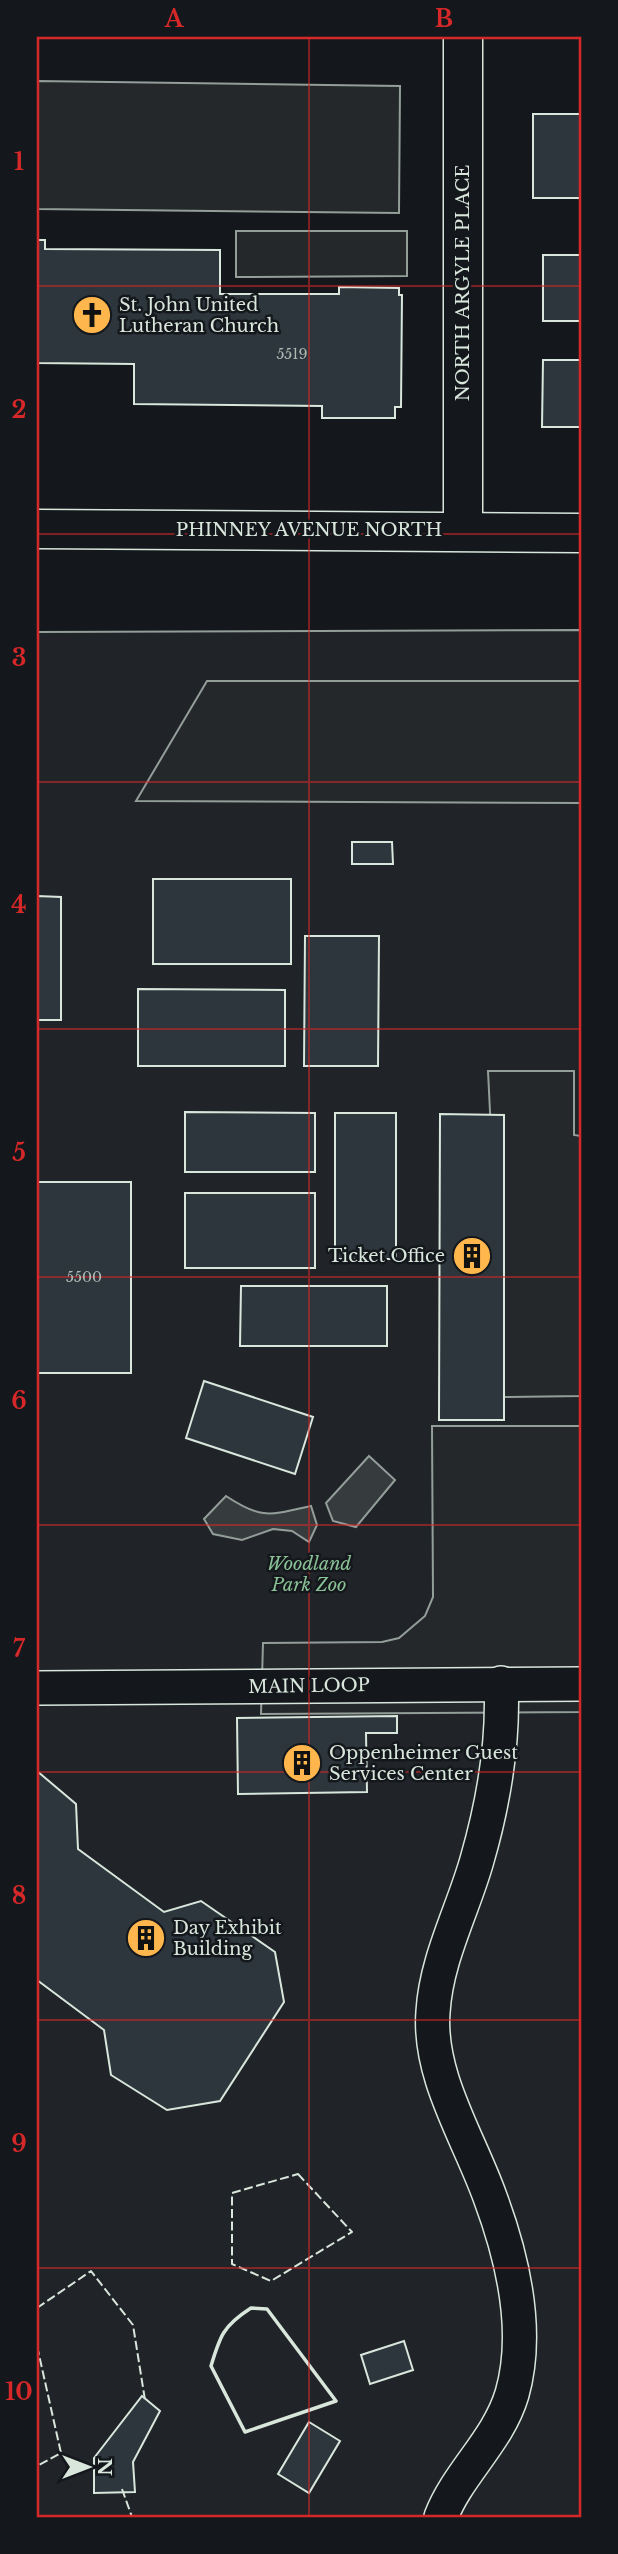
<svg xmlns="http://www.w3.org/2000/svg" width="618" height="2554" font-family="'Libre Baskerville',serif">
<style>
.green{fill:#202428;stroke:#939e99;stroke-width:2}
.parking{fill:#24282b;stroke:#939e99;stroke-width:2}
.water{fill:#363b3e;stroke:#939e99;stroke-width:2}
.building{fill:#2c363c;stroke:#d8e6dc;stroke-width:2}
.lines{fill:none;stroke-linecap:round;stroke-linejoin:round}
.pedestrian-casing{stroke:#d8e6dc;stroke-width:36}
.minor-casing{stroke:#d8e6dc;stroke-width:41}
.tertiary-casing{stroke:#d8e6dc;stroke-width:41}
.pedestrian{stroke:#14181c;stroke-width:33}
.minor{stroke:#14181c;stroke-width:38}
.tertiary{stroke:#14181c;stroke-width:38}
.fence{stroke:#d8e6dc;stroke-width:2;stroke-dasharray:9 3.5;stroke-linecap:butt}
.wall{stroke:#d8e6dc;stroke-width:3.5}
.grid{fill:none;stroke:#d62828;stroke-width:2;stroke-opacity:0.55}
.labels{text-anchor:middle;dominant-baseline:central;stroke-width:5;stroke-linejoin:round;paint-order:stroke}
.number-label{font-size:14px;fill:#adbab4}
.street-label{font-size:18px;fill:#d8e6dc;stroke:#14181c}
.poi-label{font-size:18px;fill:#d8e6dc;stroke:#14181c;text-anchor:start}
.park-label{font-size:18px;font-style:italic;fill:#8ac095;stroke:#14181c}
.neatline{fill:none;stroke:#d62828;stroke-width:2.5}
.grid-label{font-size:23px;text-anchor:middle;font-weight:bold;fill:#d62828}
</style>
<rect width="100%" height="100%" fill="#14181c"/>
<!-- green -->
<path class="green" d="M581 630V2517H37V632Z"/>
<!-- parking -->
<g class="parking">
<path d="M37 81 400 86 399 213 37 209Z"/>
<path d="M236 231H407V276L236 277Z"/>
<path d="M207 681H581V803L136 801Z"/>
<path d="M488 1071H574V1135L581 1136V1396L504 1397Z"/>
<path d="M432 1426H581L580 1712 261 1714 263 1643 382 1642 399 1638 425 1616 433 1597Z"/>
</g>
<!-- water -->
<g class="water">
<path d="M369 1456 395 1480 356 1527 333 1521 326 1503Z"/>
<path d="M226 1496C262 1520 270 1515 311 1506L317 1525 309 1542 292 1531 273 1529 242 1540 213 1534 204 1519Z"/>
</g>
<!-- building -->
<g class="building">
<rect x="533" y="114" width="48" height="84"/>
<path d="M37 240H45V249L220 250V294H339V287L399 288V295H402L401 407H395V418H322V406L134 404V364L37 363Z"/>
<rect x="543" y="255" width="38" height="66"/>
<path d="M543 360H581V427H542Z"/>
<path d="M352 842H392L393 864H352Z"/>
<rect x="153" y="879" width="138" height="85"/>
<path d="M37 896 61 897V1020H37Z"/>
<path d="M305 936H379L378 1066H304Z"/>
<path d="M138 989 285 990V1066H138Z"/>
<path d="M185 1112 315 1113V1172H185Z"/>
<rect x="335" y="1113" width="61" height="146"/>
<path d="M440 1114 504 1115V1420H439Z"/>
<rect x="37" y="1182" width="94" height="191"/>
<rect x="185" y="1193" width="130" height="75"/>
<path d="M241 1286H387V1346H240Z"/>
<path d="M204 1381 313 1417 295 1474 186 1438Z"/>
<path d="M397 1716V1733H366L367 1792 238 1794 237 1718Z"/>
<path d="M37 1771 76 1804 78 1849 164 1912 201 1901 275 1952 284 2002 220 2101 167 2110 111 2075 104 2030 37 1980Z"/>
<path d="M404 2341 413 2370 370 2384 361 2355Z"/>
<path d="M142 2396 160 2411 133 2462 135 2492 94 2493V2458Z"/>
<path d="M309 2422 340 2441 309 2493 278 2474Z"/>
</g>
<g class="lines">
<!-- pedestrian casing -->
<g class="pedestrian-casing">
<g id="pedestrian">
<path d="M37 1688 581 1684"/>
<path d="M441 2517C458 2473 498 2441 512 2394 530 2331 512 2256 490 2197 469 2138 428 2076 433 2012 436 1959 463 1910 477 1860 494 1801 504 1744 501 1683"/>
</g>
</g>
<!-- minor casing -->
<g class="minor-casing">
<path id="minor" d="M463 530V37"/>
</g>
<!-- tertiary casing -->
<g class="tertiary-casing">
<path id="tertiary" d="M37 529 581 533"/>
</g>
<!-- pedestrian -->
<use href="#pedestrian" class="pedestrian"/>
<!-- minor -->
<use href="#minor" class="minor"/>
<!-- tertiary -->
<use href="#tertiary" class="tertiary"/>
<!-- fence -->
<g class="fence">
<path d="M298 2174 352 2232 271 2281 232 2264V2193Z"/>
<path d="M37 2308 91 2271 133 2325 145 2400"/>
<path d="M37 2346 61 2453 37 2466"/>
<path d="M122 2489 132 2517"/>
</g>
<!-- wall -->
<path class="wall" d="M251 2308 267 2309 336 2401 245 2432 211 2366C220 2336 223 2326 251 2308Z"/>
</g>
<!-- grid -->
<path class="grid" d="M309 37V2517M37 286H581M37 534H581M37 782H581M37 1029H581M37 1277H581M37 1525H581M37 1772H581M37 2020H581M37 2268H581"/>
<!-- icons -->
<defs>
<g id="church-disc" transform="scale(2.0125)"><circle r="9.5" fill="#ffb74d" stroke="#14181c"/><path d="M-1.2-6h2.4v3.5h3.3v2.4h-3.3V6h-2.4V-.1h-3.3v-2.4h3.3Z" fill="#111"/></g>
<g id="building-disc" transform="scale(2.0125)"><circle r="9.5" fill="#ffb74d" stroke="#14181c"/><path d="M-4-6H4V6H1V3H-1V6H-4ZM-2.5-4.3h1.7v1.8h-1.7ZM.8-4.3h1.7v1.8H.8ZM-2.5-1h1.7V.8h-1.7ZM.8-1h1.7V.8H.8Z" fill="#111"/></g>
</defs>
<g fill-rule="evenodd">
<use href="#church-disc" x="92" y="315"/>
<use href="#building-disc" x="472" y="1256"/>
<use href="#building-disc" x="302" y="1763"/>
<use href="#building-disc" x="146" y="1938"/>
</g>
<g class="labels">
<!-- number labels -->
<g class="number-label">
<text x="292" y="354">5519</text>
<text x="84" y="1277">5500</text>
</g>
<!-- street labels -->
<g class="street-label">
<text transform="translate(463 283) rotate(-90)">NORTH ARGYLE PLACE</text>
<text x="309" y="530">PHINNEY AVENUE NORTH</text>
<text transform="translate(309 1686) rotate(-1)">MAIN LOOP</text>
</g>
<!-- poi labels -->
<g class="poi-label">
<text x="119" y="305">St. John United<tspan x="119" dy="21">Lutheran Church</tspan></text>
<text x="445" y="1256" text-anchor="end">Ticket Office</text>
<text x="329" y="1753">Oppenheimer Guest<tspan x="329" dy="21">Services Center</tspan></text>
<text x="173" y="1928">Day Exhibit<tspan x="173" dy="21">Building</tspan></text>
</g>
<!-- park labels -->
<g class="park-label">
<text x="309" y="1564">Woodland<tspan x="309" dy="21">Park Zoo</tspan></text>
</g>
</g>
<!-- border -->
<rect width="618" height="2554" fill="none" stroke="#14181c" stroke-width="77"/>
<!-- north arrow -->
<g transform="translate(88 2467) rotate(90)" stroke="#14181c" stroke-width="5" paint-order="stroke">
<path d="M0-5L12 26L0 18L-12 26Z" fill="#d8e6dc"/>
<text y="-10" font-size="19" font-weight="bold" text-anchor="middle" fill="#d8e6dc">N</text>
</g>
<rect x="38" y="38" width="542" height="2478" class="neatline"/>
<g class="grid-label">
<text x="174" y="27">A</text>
<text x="444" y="27">B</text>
<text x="19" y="170">1</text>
<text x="19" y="418">2</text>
<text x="19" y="666">3</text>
<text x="19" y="913">4</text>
<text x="19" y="1161">5</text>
<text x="19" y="1409">6</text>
<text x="19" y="1657">7</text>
<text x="19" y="1904">8</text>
<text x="19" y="2152">9</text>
<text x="19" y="2400">10</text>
</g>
</svg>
